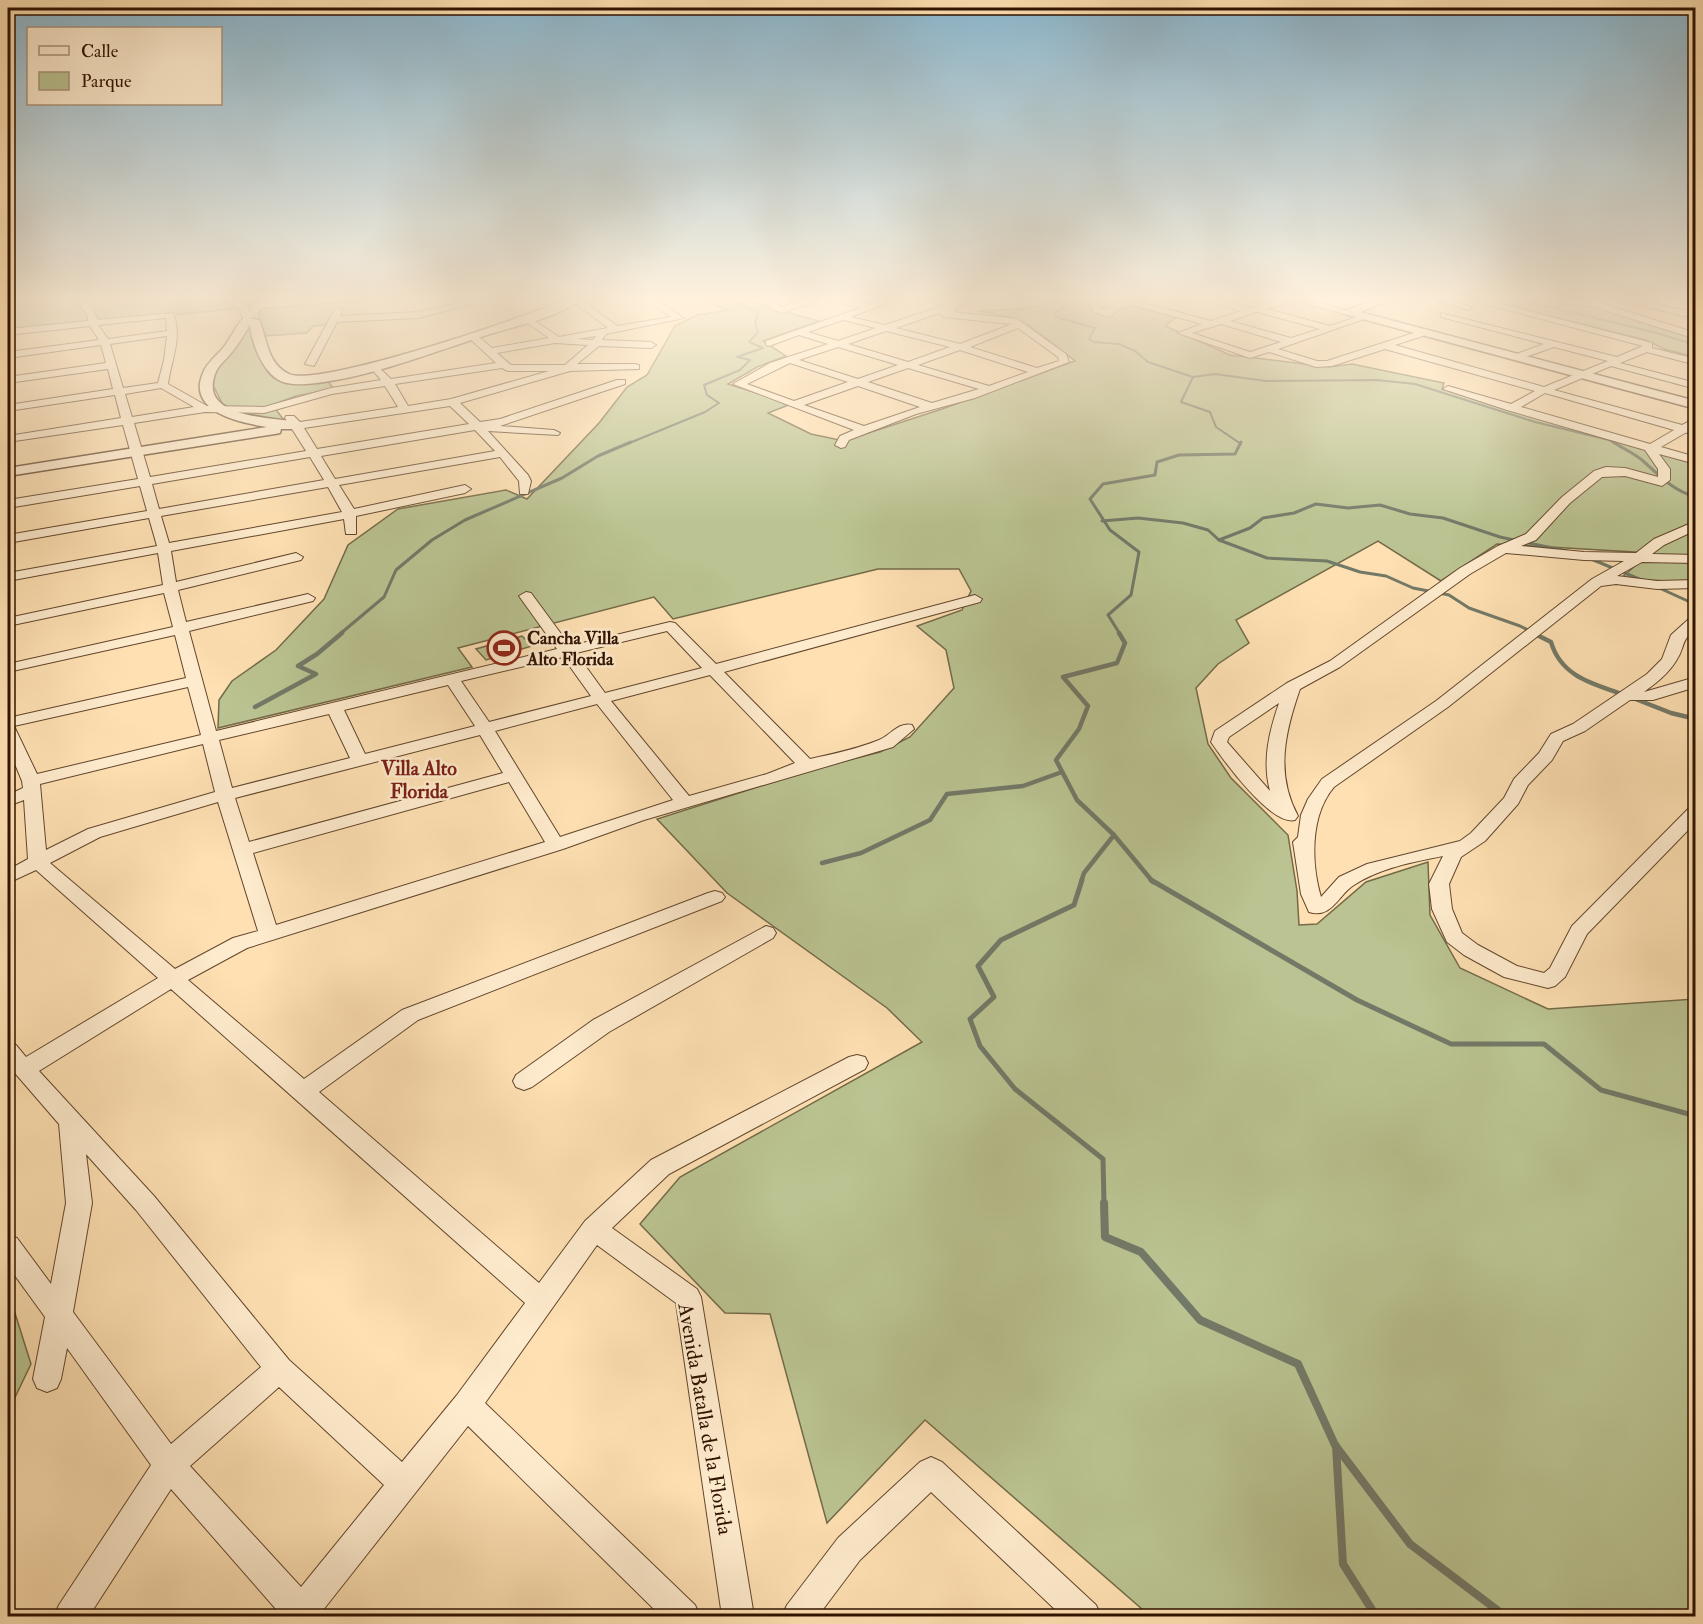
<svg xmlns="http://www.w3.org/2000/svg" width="1703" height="1624" font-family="'IM FELL Double Pica',serif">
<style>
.green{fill:#bac391;stroke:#746a48;stroke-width:1.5}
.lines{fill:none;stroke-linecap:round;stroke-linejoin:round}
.stream-far4{stroke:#737967;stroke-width:2}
.stream-far3{stroke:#737967;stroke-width:3}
.stream-far2{stroke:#737967;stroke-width:4.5}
.stream-far1{stroke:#737967;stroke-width:5}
.stream{stroke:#737967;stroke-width:8}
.minor-casing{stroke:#63462c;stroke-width:2}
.tertiary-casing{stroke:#63462c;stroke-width:3}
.minor{fill:#feebcd;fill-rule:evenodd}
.tertiary{fill:#feebcd;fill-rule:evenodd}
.labels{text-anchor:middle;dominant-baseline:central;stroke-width:5;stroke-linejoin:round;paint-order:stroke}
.poi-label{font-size:18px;font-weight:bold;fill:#2f1200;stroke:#feebcd;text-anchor:start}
.neighbourhood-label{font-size:20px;font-weight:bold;fill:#7a1f14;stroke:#feebcd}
.near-street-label{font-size:21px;fill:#2f1200;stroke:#feebcd}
</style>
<rect width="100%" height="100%" fill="#fee0b2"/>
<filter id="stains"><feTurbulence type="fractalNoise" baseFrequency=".00333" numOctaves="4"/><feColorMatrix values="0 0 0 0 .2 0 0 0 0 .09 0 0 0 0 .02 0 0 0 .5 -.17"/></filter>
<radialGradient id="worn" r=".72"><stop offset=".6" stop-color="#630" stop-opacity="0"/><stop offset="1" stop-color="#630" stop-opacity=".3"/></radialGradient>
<!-- green -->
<g class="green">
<path d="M22 297H350L343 298 326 325 313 326 307 333 265 336 259 315 263 306 8 331V299Z"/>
<path d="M694 297H743L767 307 819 321 763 341 786 356 757 367 728 384 791 404 768 413 811 434 844 441 942 409 1075 361 1027 324 1013 318 978 311C1000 309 1021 311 1042 305L1032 297H1100L1176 317 1165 326 1230 355 1329 367 1352 364 1444 383 1442 389 1695 464V582L1620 579 1650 553 1497 544 1441 581 1378 541 1236 620 1249 643 1218 664 1196 688 1208 744 1231 778 1288 835 1297 891 1299 925 1317 924 1366 882 1428 862 1430 915 1460 968 1548 1009 1695 999V1616H1150L925 1420 827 1523 770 1314 725 1313 640 1224 680 1177 922 1042 887 1008 727 893 657 819 821 767 880 752 910 737 954 688 946 650 917 626 962 610 971 591 959 569H878L673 619 654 597 458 648 472 667 218 728 219 700 232 681 276 650 324 599 348 545 398 509 506 490 527 499 599 423 627 387 647 375 675 326 697 315 729 310Z"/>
<path d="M1472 297H1528L1558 304 1595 307 1693 337 1687 340 1695 342V357L1664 349 1646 340Z"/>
<path d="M249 323C267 378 264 390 327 380L334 389 296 396 277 403V411L287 424 236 413 222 403 213 385 215 372Z"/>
<path d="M522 636 532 646 486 660 476 649Z"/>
<path d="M8 1291 31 1364 8 1412Z"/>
</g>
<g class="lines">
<!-- stream-far4 -->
<g class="stream-far4">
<path d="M1060 297 1065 307 1055 312V317L1095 328 1089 339 1094 342 1119 344 1135 351 1148 362 1193 377 1181 402 1210 412 1216 427 1241 444"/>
<path d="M1508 297 1653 332 1696 345"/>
<path d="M1193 377 1215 374 1266 381 1377 380 1415 384 1535 422 1609 440 1616 444"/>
<path d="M627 444 705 412 719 403 707 395 704 385 740 370 750 360 737 357 763 348 749 342 758 332 755 323 758 312 725 297"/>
</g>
<!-- stream-far3 -->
<g class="stream-far3">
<path d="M1613 442C1622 448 1634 453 1642 460 1660 476 1672 490 1696 497"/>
<path d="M1102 521 1138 518 1183 523 1208 530 1219 540 1267 558 1327 561 1360 572 1386 576 1413 588 1449 595 1469 608 1520 626 1536 634"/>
<path d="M1219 540 1250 528 1263 518 1294 513 1316 504 1348 508 1380 505 1410 514 1443 518 1500 537 1572 552"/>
<path d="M1591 559 1644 581"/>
<path d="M1657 587 1690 602"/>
<path d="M340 634 384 597 396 570 432 540 465 520 562 478 598 456 631 442"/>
<path d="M1120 634 1108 615 1131 595 1139 552 1110 530 1090 499 1103 484 1155 475 1157 462 1179 455 1235 454 1241 442"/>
</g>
<!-- stream-far2 -->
<g class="stream-far2">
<path d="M1119 633 1125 643 1117 663 1063 677 1088 706 1079 729 1056 760 1077 800 1114 835 1153 882"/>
<path d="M1533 633 1551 642C1561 677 1594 684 1625 695"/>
<path d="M1633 698 1671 713 1696 719"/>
<path d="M255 707 316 674 298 666 317 654 342 633"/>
<path d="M822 863 861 853 930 820 947 794 1023 786 1062 772"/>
<path d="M1081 882 1084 873 1114 835"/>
</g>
<!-- stream-far1 -->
<g class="stream-far1">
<path d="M1082 880 1074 905 1001 940 978 966 994 997 970 1019 980 1046 1015 1089 1103 1159 1104 1204"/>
<path d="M1151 880 1357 1000 1451 1044H1544L1601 1090 1696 1116"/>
</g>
<!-- stream -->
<g class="stream">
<path d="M1104 1203 1105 1237 1141 1252 1200 1320 1298 1364 1335 1445 1410 1544 1505 1616"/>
<path d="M1336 1446 1343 1564 1376 1616"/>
</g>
<!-- minor casing -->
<g class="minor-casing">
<g id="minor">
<path d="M78 297H86L98 320 173 313C183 337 171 360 168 384L207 406 264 407 331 388 381 380 370 367 375 364 391 379 496 363 466 335 474 333 492 348 549 338 523 320V316L526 315 559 337 608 328 572 301V297H578L617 326 671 317 642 297H652L684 318 606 334 602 340 651 342 656 345 651 348 599 346 577 364H635L639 365V369L570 371 460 403 480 422 500 419 617 380H625V384L500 426 554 430 560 433 558 435 488 431 528 475 531 481 528 494H520L519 481 500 457 339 485 354 509 465 485 471 489 465 493 356 516V534H346L344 519 171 551 176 582 296 553 303 557 301 560 178 590 186 622 308 594 315 598 313 601 189 631 216 731 557 649 519 596 526 592 531 593 570 646 670 622 675 623 716 664 975 595 982 599 980 602 724 672 810 759C833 754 857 749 879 740 891 735 898 722 912 725L914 729 893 747 644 820 563 849 247 948 188 980 304 1079 402 1010 708 893 715 891 722 893 725 897 722 901 418 1020 319 1092 539 1283 585 1221 651 1160 849 1057 857 1055 865 1057 868 1063 865 1069 669 1174 612 1228 697 1289 701 1297 754 1616H722L676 1303 597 1245 485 1403 695 1605 700 1616H661L468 1426 320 1614 321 1616H282L171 1489 89 1616H54L59 1605 151 1465 67 1348 61 1379 57 1388 47 1392 37 1388 33 1379 45 1317 8 1266V1235L17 1238 51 1284 66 1203 59 1124 8 1065V1043L16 1045 26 1057 158 978 36 870 8 883V870L28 859 24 800 8 806V795L23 788 22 781 8 747V718L186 678 175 635 8 672V664L173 627 164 593 8 626V618L163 585 158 553 8 581V573L157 546 149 518 8 543V535L147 511 140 486 8 508V500L138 479 123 425 8 442V436L121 418 115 395 8 411V405L113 389 108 369 8 383V377L106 363 101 345 8 358V352L99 340 90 326 8 335V329L88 321V316L81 307ZM166 318 167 331 108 339 98 325ZM167 336 164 360 158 383 123 388 110 344ZM596 336 593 340 577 339ZM555 343 588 345 565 365H511L497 353ZM502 368 508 371H549L451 399 408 406 395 384ZM385 386 398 407 300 422 294 416H286L285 418 306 451 150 477 134 423 205 412 264 413 332 394ZM161 388 194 407 132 417 125 394ZM450 406 469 424 317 449 304 428ZM475 430 495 451 335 479 321 456ZM310 457 324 480 159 509 152 484ZM328 487 342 512 169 543 161 516ZM667 631 702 668 605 693 576 653ZM563 657 591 696 489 722 461 681ZM710 675 795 763 767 774 689 796 611 701ZM448 685 475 726 365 754 344 710ZM188 687 201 735 37 774 14 726ZM597 704 673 800 560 837 495 731ZM329 714 350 758 232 788 219 740ZM480 735 503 773 249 842 235 798ZM203 744 215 792 88 829 46 850 40 784ZM509 782 545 842 276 925 253 853ZM218 802 258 931 233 938 175 969 50 863 100 837ZM171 989 525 1303 457 1395 402 1462 289 1360 154 1196 39 1071ZM86 1154 136 1210 261 1367 171 1444 73 1312 92 1203ZM279 1387 384 1485 301 1587 190 1466Z"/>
<path d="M221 297H232L249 306V312L261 297H270L267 302 331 297H374L370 300 262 308 248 322 245 321 240 312 241 309Z"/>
<path d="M453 297 475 299 476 303 418 318 337 322 314 366 305 364 336 307 343 309 340 316 418 312 465 302Z"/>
<path d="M750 297H761L782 307 812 297H838L869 304 889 297H902L851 317 885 325 943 306 925 297C935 297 944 304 954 302 964 301 972 297 983 297L960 306 953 312 1017 319 1066 354 1069 362 975 398 916 414 849 440 845 447 841 448 835 445 840 436 854 430 733 384 770 363 828 344 799 335 769 346 766 345V341L860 308 824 299 781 313ZM940 313 944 317 1012 324 960 344 896 328ZM843 320 876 328 838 341 808 332ZM1018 328 1058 357 1059 361 1037 368 970 347ZM886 331 950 347 908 362 848 344ZM838 347 898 365 858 379 799 360ZM960 350 1028 372 989 386 918 365ZM790 363 848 382 794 401 747 384ZM908 368 979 389 932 403 868 382ZM858 386 920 407 864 426 804 405Z"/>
<path d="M1022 297H1032V298L1028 301Z"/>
<path d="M1086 297H1094L1100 308 1108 310C1116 299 1130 297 1143 297L1137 301 1211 321 1241 311 1197 297H1211L1251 308 1286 297H1301L1352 312 1348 315 1293 300 1267 309 1330 326 1365 314 1370 317 1278 349 1317 361H1327L1426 329 1431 332 1429 334 1395 345 1544 387 1608 361 1554 347 1520 359H1514V355L1544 344 1441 317V313L1617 357 1643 346 1458 297H1473L1652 343V348L1696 359V365L1647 352 1620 363 1696 383V389L1611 366 1554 390 1682 425 1696 418V426L1692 428V432L1685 433 1661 447 1696 457V464L1659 454 1670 469V480L1662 486 1625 476 1602 477 1570 503 1536 540 1521 546 1584 552 1636 553 1654 539 1696 521V530L1664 545 1652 554 1696 555V563L1642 562 1617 576 1657 581 1696 580V588L1657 589 1616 584 1601 586 1448 707 1334 787C1310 815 1311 863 1321 897L1339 877 1367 864 1460 841 1471 833 1504 798 1514 779 1539 753 1551 734 1573 724 1647 674 1662 659 1671 635 1691 617 1696 616V628C1679 643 1686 646 1676 661 1668 674 1656 683 1644 692L1696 677V687L1653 700H1630L1585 731 1563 741 1552 760 1528 785 1518 804 1485 841 1461 857 1449 884 1452 909 1462 933 1478 945 1517 966 1544 973 1550 968 1572 926 1690 807 1696 806V822L1587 934 1565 977 1555 986 1548 988 1504 977 1464 955 1447 942 1432 909 1429 884 1443 856C1413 862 1380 868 1354 885 1338 895 1332 919 1309 912L1301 894 1293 842 1298 837 1301 815 1308 799 1322 779 1436 701 1592 579 1624 561 1584 560 1506 553 1470 574 1340 667 1300 689C1285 732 1275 774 1298 816L1295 820C1271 826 1224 761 1211 742L1215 731 1287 683 1330 661 1460 568 1498 546 1526 534 1562 497 1594 471 1606 467 1625 468 1658 477V469L1645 450 1507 410 1443 389 1448 386 1511 404 1535 391 1385 349 1332 366 1316 367 1269 352 1250 358 1178 333 1202 324 1129 304 1118 309 1110 317 1094 312ZM1257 312 1320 329 1291 338 1230 321ZM1221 324 1281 342 1250 352 1192 333ZM1545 393 1674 430 1650 444 1521 407ZM1279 703C1269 732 1262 761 1270 791L1227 742 1229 737Z"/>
<path d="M1424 297H1439L1472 307 1468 310Z"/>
<path d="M1607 297H1624L1696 313V319Z"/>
<path d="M1594 301 1696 333V339L1591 306V302Z"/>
<path d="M766 926 773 928 776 933 773 938 609 1032 532 1087 524 1090 516 1087 513 1081 516 1075 593 1020Z"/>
<path d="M931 1457 942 1462 1096 1605 1101 1616H1062L931 1492 860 1560 818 1616H782L787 1605 838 1538 920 1462Z"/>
</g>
</g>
<!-- tertiary casing -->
<g class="tertiary-casing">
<g id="tertiary">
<path d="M570 297H584C563 317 514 326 487 335 433 352 379 374 324 382 311 384 296 386 283 382 263 374 252 344 250 325 244 334 239 344 232 352 227 359 218 365 215 374 198 420 277 417 302 423L304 426 302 429H281L280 433 275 434 8 476V468L267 427C241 423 186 412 203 373 207 362 219 354 226 344 232 335 237 325 244 317L259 320C267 338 267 364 289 374 318 388 535 315 570 297Z"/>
<path d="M1383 297H1399L1360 312 1696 401V409L1344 314 1342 312Z"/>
</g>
</g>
<!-- minor -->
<use href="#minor" class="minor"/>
<!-- tertiary -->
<use href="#tertiary" class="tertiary"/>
</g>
<!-- sky -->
<linearGradient id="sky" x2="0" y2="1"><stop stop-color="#8bb8d0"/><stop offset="0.57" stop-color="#fff1dc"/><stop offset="1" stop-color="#fff1dc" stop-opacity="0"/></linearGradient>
<rect width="1703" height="525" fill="url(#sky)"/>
<!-- icons -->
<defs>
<g id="stadium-ring" transform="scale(1.725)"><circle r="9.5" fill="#feebcd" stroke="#8f2418" stroke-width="1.5"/><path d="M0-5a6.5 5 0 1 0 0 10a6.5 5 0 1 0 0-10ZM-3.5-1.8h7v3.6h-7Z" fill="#8f2418"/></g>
</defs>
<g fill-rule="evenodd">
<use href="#stadium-ring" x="504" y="648"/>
</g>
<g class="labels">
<!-- poi labels -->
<g class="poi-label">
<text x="527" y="638">Cancha Villa<tspan x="527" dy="21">Alto Florida</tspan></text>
</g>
<!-- neighbourhood labels -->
<g class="neighbourhood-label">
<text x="419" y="768">Villa Alto<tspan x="419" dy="23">Florida</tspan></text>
</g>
<!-- near-street labels -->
<g class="near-street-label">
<text transform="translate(705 1419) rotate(80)">Avenida Batalla de la Florida</text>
</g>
</g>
<!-- margin -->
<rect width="1703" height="1624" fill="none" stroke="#fee0b2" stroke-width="30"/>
<rect x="9" y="9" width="1685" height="1606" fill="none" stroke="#2f1200" stroke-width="3"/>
<rect x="15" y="15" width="1673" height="1594" fill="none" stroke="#2f1200" stroke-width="1.5"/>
<!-- legend -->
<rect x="27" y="27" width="195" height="78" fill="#feebcd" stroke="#ab947b" stroke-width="1.5"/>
<rect x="39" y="46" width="30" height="9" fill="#feebcd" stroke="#ab947b" stroke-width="1.5"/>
<text x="81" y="57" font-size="18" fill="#2f1200">Calle</text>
<rect x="39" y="72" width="30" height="18" fill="#bac391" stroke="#ab947b" stroke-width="1.5"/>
<text x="81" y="87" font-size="18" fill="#2f1200">Parque</text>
<rect width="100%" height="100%" filter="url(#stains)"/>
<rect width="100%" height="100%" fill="url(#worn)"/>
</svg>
